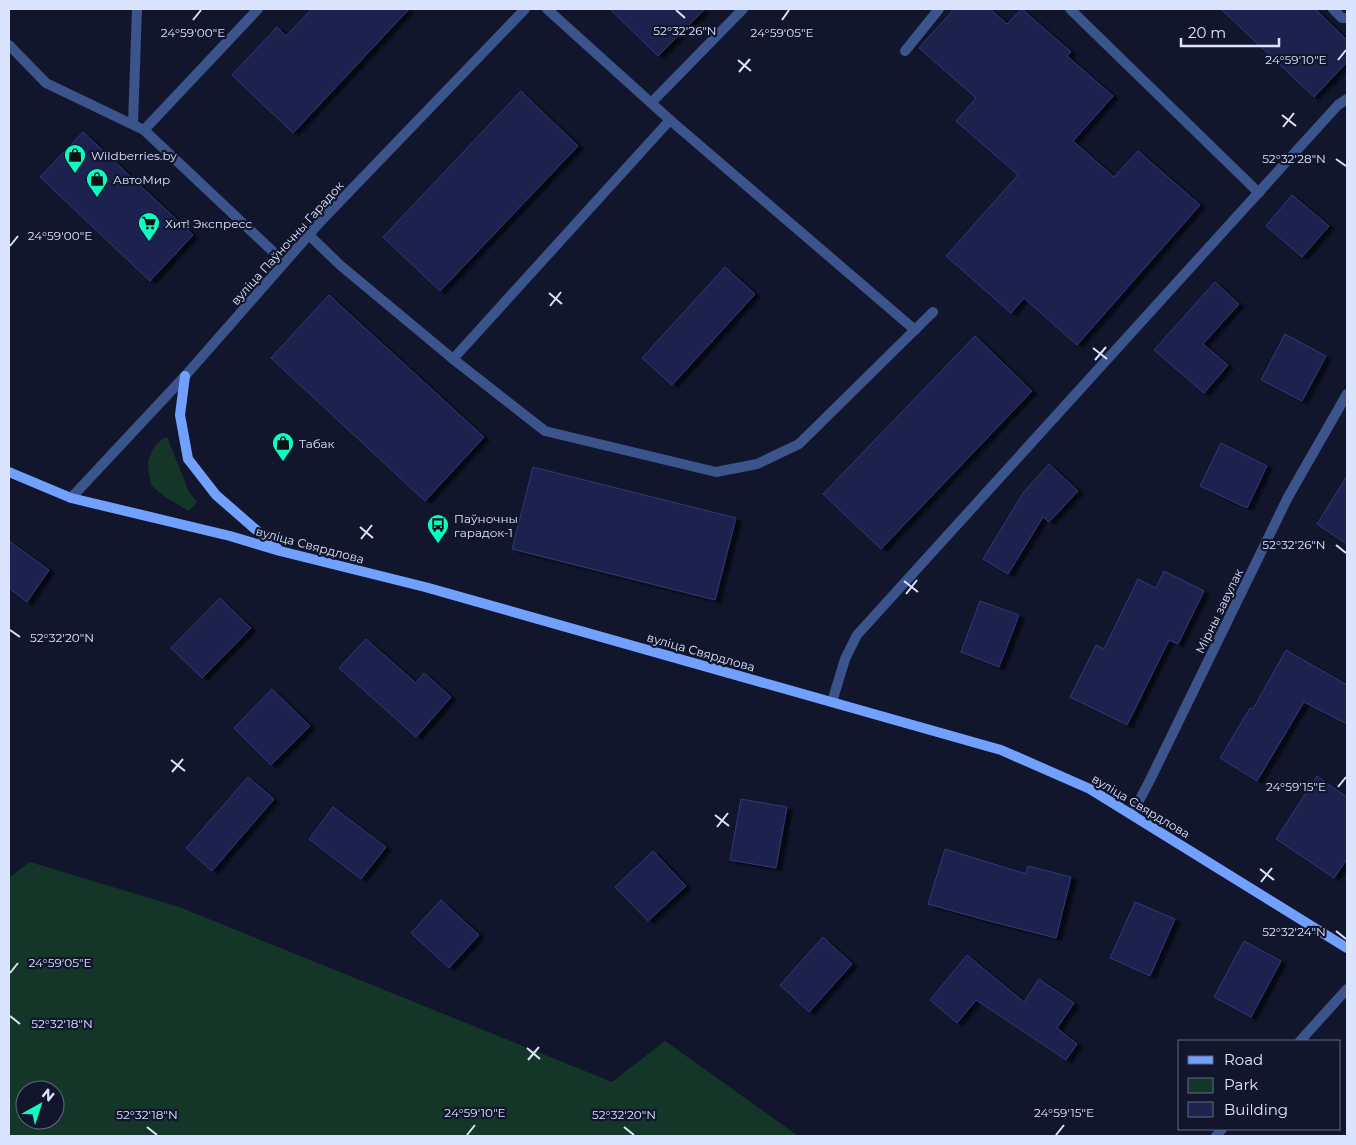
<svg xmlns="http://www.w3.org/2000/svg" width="1356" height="1145" font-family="Montserrat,sans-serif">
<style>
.green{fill:#143629;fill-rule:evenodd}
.building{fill:#1c244d;stroke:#2e3979;filter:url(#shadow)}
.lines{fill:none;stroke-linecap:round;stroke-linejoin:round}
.service{stroke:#3b548b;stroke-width:10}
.minor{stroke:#3b548b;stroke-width:10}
.secondary{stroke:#72a0ff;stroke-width:10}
.ticks{fill:none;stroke:#dbe4ff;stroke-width:2}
.labels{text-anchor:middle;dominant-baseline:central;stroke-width:4.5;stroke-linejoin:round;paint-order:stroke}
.poi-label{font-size:12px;fill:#dbe4ff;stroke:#11162c;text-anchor:start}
.street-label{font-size:12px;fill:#dbe4ff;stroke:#11162c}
.ticks-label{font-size:12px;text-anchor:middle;fill:#dbe4ff;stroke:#11162c;stroke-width:4.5;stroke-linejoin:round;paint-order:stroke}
</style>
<defs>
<filter id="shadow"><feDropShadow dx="5.5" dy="3" stdDeviation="1" flood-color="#0009"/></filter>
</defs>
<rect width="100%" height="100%" fill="#11162c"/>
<!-- green -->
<g class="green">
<path d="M167 437 189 492 197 502 189 511 165 497 151 485C150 479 148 472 148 466 148 455 157 440 167 437Z"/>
<path d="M30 862 179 907 612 1082 665 1041 798 1136H9V878ZM25 1090H55V1120H25Z"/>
</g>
<!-- building -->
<g class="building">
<path d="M312 9H409L293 133 232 75 277 27 286 36Z"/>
<path d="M610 9H705L658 56Z"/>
<path d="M954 9H990L1007 24 1022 9 1071 52 1067 56 1113 96 1073 141 1114 177 1138 151 1200 205 1077 345 1024 298 1011 313 946 256 1018 175 956 121 976 98 919 48Z"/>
<path d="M1221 9H1315L1347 40V62L1314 97Z"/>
<path d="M521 91 578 146 440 291 383 237Z"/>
<path d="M83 132 193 235 150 281 40 177Z"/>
<path d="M1292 195 1329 226 1302 257 1266 226Z"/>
<path d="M725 267 755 294 672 385 642 358Z"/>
<path d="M1215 282 1239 304 1203 344 1228 365 1204 393 1154 350Z"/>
<path d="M329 295 484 437 425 501 271 358Z"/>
<path d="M1285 334 1326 356 1302 401 1261 380Z"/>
<path d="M975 336 1032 391 881 549 823 494Z"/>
<path d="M1221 443 1267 466 1247 508 1200 486Z"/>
<path d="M1049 464 1078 491 1049 522 1043 517 1008 574 983 559 1023 493Z"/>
<path d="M533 467 736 518 715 600 512 549Z"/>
<path d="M1347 476V544L1317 524Z"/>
<path d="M9 541 49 570 27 602 9 588Z"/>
<path d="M1164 571 1204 591 1178 644 1169 640 1127 725 1070 697 1096 645 1104 649 1138 579 1156 588Z"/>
<path d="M220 598 251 628 202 678 171 648Z"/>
<path d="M980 601 1019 615 999 667 961 652Z"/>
<path d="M366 639 416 683 424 673 451 697 416 737 339 668Z"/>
<path d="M1286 650 1347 685V724L1304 702 1257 781 1220 758 1250 708 1253 709Z"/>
<path d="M272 689 310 726 271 765 234 728Z"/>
<path d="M1317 776 1347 797V859L1334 878 1276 839Z"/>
<path d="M248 777 274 799 212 871 186 848Z"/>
<path d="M741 799 787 807 776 868 730 860Z"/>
<path d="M333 807 386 847 361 879 309 839Z"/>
<path d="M945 849 1026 874 1028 866 1071 877 1056 938 989 921 928 904Z"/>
<path d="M653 851 686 886 648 921 615 887Z"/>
<path d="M441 900 479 935 449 968 411 933Z"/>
<path d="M1135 902 1175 919 1150 976 1110 958Z"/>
<path d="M823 937 852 964 809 1012 780 985Z"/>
<path d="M1244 941 1281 961 1251 1017 1214 997Z"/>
<path d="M967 955 1024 1002 1039 979 1074 1003 1057 1028 1077 1044 1066 1060 976 1000 957 1023 930 1000Z"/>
</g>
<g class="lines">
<!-- service -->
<g class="service">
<path d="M258 9 144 130 284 262"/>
<path d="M547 9 670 120 915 330"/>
<path d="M1070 9 1259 193"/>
<path d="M1333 9 1342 18H1347"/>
<path d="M9 45 46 83 144 130"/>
<path d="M905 51 939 9"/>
<path d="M651 103 743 9"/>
<path d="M133 124 137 9"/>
<path d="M309 235 340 265 453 359 545 431 716 472 757 464 799 444 933 312"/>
<path d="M453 359 670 120"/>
<path d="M1300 1041 1347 989"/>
<path d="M1216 1136 1222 1129"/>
</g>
<!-- minor -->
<g class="minor">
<path d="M71 498 185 376 321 221 525 9"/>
<path d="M832 702 845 659 857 635 1338 105 1347 99"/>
<path d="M1132 814 1150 780 1288 497 1347 394"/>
</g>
<!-- secondary -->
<g class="secondary">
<path d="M185 376 180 415 188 459 216 495 277 548"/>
<path d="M9 472 71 498 230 536 280 551 425 587 1001 750 1090 789 1347 948"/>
</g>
</g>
<!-- ticks -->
<path class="ticks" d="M676 10 685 18M193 20 201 10M782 20 789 10M738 60 751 71M1338 60 1346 50M739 72 750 59M1282 115 1296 126M1283 127 1294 113M1336 159 1346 166M10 246 18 236M549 293 562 304M550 306 561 292M1093 348 1107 359M1095 360 1106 347M360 527 373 538M361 539 372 525M1336 545 1346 553M904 581 918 592M906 594 917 580M10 630 20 637M171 760 185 771M172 772 183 759M1338 787 1346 777M715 815 729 826M717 827 728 813M1260 869 1274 880M1261 882 1272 868M1336 931 1346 939M10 973 18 963M10 1016 20 1024M527 1048 540 1059M528 1060 539 1047M147 1127 157 1135M624 1127 634 1135M467 1135 475 1125M1056 1135 1064 1125"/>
<!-- icons -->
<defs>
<g id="shop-pin" transform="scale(1.125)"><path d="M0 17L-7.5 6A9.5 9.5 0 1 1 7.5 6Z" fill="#07ffc1" stroke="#11162c"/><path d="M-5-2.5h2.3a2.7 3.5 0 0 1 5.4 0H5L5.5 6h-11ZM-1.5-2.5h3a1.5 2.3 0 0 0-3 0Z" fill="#111"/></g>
<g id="supermarket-pin" transform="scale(1.125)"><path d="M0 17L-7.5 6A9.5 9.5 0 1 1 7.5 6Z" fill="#07ffc1" stroke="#11162c"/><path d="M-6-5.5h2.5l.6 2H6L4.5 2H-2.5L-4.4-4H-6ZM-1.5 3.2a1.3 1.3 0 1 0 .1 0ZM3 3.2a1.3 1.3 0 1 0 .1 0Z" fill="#111"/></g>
<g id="bus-pin" transform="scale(1.125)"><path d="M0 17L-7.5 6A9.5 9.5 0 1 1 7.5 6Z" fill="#07ffc1" stroke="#11162c"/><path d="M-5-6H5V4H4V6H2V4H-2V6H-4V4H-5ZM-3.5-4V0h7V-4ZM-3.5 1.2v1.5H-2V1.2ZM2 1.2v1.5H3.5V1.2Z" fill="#111"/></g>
</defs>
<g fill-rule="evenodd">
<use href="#shop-pin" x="75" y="155"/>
<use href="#shop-pin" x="97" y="179"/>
<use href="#supermarket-pin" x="149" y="223"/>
<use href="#shop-pin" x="283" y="443"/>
<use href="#bus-pin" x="438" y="525"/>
</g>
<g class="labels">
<!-- poi labels -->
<g class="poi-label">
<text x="91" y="155">Wildberries.by</text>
<text x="113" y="179">АвтоМир</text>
<text x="165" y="223">Хит! Экспресс</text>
<text x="299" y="443">Табак</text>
<text x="454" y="518">Паўночны<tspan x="454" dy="14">гарадок-1</tspan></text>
</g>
<!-- street labels -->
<g class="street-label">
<text transform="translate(287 243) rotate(-48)">вуліца Паўночны Гарадок</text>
<text transform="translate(310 545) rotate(15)">вуліца Свярдлова</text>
<text transform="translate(1219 611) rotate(-64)">Мірны завулак</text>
<text transform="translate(701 652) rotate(16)">вуліца Свярдлова</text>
<text transform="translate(1141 806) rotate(31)">вуліца Свярдлова</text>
</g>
</g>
<g class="ticks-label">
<text x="685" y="35">52°32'26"N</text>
<text x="193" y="37">24°59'00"E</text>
<text x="782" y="37">24°59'05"E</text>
<text x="1296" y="64">24°59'10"E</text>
<text x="1294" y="163">52°32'28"N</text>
<text x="60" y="240">24°59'00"E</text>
<text x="1294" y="549">52°32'26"N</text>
<text x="62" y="642">52°32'20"N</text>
<text x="1296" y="791">24°59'15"E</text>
<text x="1294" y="936">52°32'24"N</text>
<text x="60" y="967">24°59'05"E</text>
<text x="62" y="1028">52°32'18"N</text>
<text x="475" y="1117">24°59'10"E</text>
<text x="1064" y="1117">24°59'15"E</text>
<text x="147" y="1119">52°32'18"N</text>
<text x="624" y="1119">52°32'20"N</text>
</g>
<!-- border -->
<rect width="1356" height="1145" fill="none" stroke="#dbe4ff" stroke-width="20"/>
<!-- legend -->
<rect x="1178" y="1040" width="162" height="90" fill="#11162c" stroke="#626880"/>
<rect x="1188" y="1056" width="25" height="8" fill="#72a0ff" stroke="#626880"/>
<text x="1224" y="1065" font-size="15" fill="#dbe4ff">Road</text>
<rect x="1188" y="1078" width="25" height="15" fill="#143629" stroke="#626880"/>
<text x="1224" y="1090" font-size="15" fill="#dbe4ff">Park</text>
<rect x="1188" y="1102" width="25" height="15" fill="#1c244d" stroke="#626880"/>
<text x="1224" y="1115" font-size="15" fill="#dbe4ff">Building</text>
<!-- north arrow -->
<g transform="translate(40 1105) rotate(39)"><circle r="24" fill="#11162c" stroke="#626880"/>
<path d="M0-4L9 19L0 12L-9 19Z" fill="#07ffc1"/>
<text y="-8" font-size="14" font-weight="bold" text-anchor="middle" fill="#dbe4ff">N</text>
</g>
<!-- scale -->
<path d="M1181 38v8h98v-8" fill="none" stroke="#dbe4ff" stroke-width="2.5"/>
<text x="1188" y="38" font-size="15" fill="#dbe4ff" stroke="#11162c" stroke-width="4" paint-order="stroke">20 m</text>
</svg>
